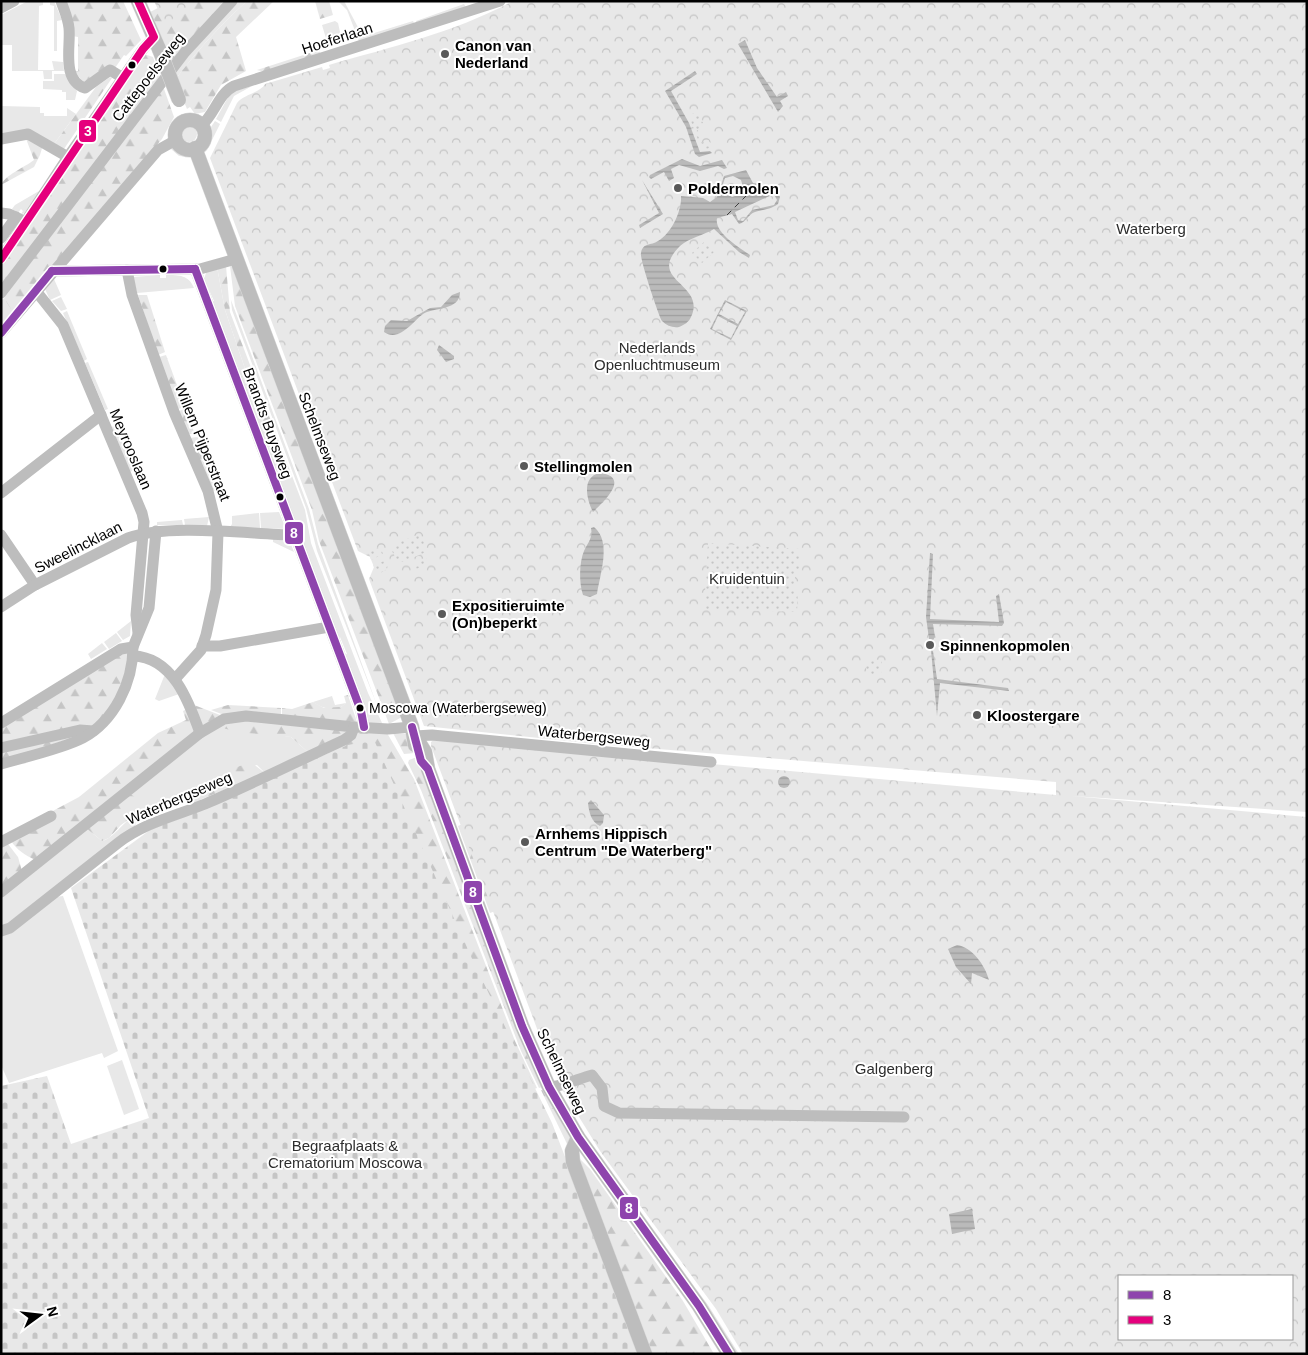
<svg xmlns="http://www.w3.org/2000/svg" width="1308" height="1355" font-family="Helvetica,sans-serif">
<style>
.grass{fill:#e8e8e8}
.forest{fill:url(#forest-firs)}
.cemetery{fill:url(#cemetery-stones)}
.park{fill:url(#park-crowns);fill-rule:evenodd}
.garden{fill:url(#garden-dots)}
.water{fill:url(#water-rules);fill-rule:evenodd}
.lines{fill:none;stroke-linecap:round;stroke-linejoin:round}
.ferry{stroke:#3e3e3e;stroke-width:1;stroke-dasharray:6 5;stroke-linecap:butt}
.major-casing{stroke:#dbdbdb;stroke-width:15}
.minor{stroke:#bdbdbd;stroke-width:11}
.major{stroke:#bdbdbd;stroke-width:14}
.major-bridge-casing{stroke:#dbdbdb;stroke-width:15;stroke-linecap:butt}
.major-bridge{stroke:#bdbdbd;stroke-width:14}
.bus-1-casing{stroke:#fff;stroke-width:11}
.bus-2-casing{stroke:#fff;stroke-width:11}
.bus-1{stroke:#8e44ad;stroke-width:8}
.bus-2{stroke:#e5007d;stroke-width:8}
.poi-dot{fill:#595959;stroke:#fff;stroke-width:2}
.bus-dot{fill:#000;stroke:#fff;stroke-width:2}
.labels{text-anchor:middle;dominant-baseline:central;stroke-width:4;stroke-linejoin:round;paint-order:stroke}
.bus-label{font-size:14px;fill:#000;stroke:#fff;text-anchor:start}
.street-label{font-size:15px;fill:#000;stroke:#fff}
.poi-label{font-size:15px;font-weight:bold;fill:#000;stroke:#fff;text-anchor:start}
.park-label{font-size:15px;fill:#2d2d2d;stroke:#fff}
.line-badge{stroke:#fff;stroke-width:2}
.badge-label{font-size:14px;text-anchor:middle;font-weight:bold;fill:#fff}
</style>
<defs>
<pattern id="forest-firs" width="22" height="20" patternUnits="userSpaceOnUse" patternTransform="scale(1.25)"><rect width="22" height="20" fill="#e8e8e8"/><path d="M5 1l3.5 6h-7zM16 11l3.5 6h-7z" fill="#c5c5c5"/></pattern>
<pattern id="cemetery-stones" width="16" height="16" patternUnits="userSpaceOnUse" patternTransform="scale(1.25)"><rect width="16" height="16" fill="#e8e8e8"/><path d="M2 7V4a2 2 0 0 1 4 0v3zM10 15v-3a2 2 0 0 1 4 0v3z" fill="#c5c5c5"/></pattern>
<pattern id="park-crowns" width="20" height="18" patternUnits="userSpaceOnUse" patternTransform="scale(1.25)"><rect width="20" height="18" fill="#e8e8e8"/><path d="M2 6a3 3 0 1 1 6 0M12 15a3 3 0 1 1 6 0" fill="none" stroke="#c5c5c5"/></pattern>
<pattern id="garden-dots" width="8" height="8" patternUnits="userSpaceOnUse" patternTransform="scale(1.25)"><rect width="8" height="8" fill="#e8e8e8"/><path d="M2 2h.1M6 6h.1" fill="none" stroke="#c5c5c5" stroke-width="1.8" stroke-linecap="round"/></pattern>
<pattern id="water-rules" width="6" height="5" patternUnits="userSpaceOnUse" patternTransform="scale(1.25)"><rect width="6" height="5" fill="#bababa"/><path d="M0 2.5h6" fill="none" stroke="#9e9e9e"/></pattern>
</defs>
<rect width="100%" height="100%" fill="#fff"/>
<!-- grass -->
<g class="grass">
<path d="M28 1H43V5L39 6 38 70H54L52 61 63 62 64 71H52V79H44L43 71H12V45H1V15Z"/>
<path d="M50 1H54L62 20 57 21V51H54V6L50 5Z"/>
<path d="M236 1H247C220 25 196 52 175 80L173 74Z"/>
<path d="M338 1H344L360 31 365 28 367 32 357 36 347 10Z"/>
<path d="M464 4 467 9 417 25 416 21Z"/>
<path d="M335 21 338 23 342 41 328 45 322 25Z"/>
<path d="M413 21 415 25 359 43 358 38Z"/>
<path d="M54 74H65L77 91 75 100H66V92H62V90L43 89V81H54Z"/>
<path d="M252 86 234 96 221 122 216 119 231 92Z"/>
<path d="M1 106 40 107V113H44V116H67V108L76 114 54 144 1 136Z"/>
<path d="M215 121 220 124 207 150 202 154 209 130Z"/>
<circle cx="189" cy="134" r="8"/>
<path d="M176 148 191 157 179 156 171 149Z"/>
<path d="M39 191 27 213 21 214 23 211 21 209 18 213 12 209 15 205Z"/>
<path d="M217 267 225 310 270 442 281 447 305 510 311 543 368 693 383 725 370 723 367 720 344 655 347 654 340 637 338 638 212 302 214 301 204 279 207 270Z"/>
<path d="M160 275V278H166V275C179 275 189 275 194 288L137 293 133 277Z"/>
<path d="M54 279 61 295 50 300 45 289Z"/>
<path d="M61 297 67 309 61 311 52 301Z"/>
<path d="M4 298 16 310 1 327V301Z"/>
<path d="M231 300 309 509 318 544 378 708 317 551 306 508 232 310Z"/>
<path d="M67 311 87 359 84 361 63 313Z"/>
<path d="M88 362 108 409 105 410 85 363Z"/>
<path d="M115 425 134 470 130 472 112 427Z"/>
<path d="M279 512 286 529 261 528 260 513Z"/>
<path d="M259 513 260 528 230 527 232 524V516Z"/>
<path d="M209 517 207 526 185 525 184 519Z"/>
<path d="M182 520 183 525H157V522Z"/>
<path d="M273 538 290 542 294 552 273 542Z"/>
<path d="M131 621 130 636 123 640 117 632Z"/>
<path d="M116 633 122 641 109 649 104 642Z"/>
<path d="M102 643 107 649 91 659 88 654Z"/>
<path d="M165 674 182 693 159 701 155 699Z"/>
<path d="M332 696 335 705 346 703C337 713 323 709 313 702Z"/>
<path d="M217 726 291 737 309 753 265 773 257 765 220 774 205 785 202 799 196 804 189 800 137 821 134 828 1 928V896L86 828 102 841C113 839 123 822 135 815L130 794Z"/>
<path d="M63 896 118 1051 104 1058 102 1053 9 1083 1 1065V934L55 897Z"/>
<path d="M122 1060 139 1109 124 1115 107 1066Z"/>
<path d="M617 1184 708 1305 739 1354H736L722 1330Z"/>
</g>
<!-- forest -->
<g class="forest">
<path d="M64 1H123L141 40 126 56 124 55 115 68 85 84 74 71H78V37L72 36Z"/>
<path d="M189 1H228L170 65 150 12 158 8Z"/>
<path d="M247 1H274L236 37 246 71 221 85 205 112 195 114 190 107 187 109 175 80C196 52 220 25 247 1Z"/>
<path d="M315 1H329L333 15 320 19Z"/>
<path d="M319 50 321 55 265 72 257 70Z"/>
<path d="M144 54 153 57 160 77 1 287V266Z"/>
<path d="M110 77 112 78 64 149 54 144 96 87Z"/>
<path d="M163 86 174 117 162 139 16 310 11 309 4 298Z"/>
<path d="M25 136 43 145 40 155 34 167 1 185C4 176 25 167 34 160Z"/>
<path d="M226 266 230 312 281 447 270 442 225 310 217 267Z"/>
<path d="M230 266 235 268 402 717 389 724 381 703 319 541 312 510 235 306Z"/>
<path d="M138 295H147L165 352 158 355Z"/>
<path d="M166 355 185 407 178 409 159 357Z"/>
<path d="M185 409 195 434H188L179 411Z"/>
<path d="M198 437 216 490 214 491 189 438Z"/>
<path d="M125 652 130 655 119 694 97 725 1 747V726Z"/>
<path d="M348 695 357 722 282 717V708L292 709 313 702 324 708 341 707 346 703 344 696Z"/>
<path d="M194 705 220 715 200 728Z"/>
<path d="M228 705 281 708V717L224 715 211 710Z"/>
<path d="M189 708 198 729 35 860C25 855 17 850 11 841L49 813 79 797 158 733 186 720 183 711Z"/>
<path d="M242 719 345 729 348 733 309 753 291 737 236 732 217 726Z"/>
<path d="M356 733H387L414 779 515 1041 537 1088 522 1094 326 767 329 750Z"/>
<path d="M393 733 407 734 415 753 404 754Z"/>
<path d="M82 734 1 763V750Z"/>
<path d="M417 757 428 782 542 1087 539 1088 521 1051 421 790 408 763 409 760Z"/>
<path d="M252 763 265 773 202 799 200 791C211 774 234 767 252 763Z"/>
<path d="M130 794 140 800 135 815 121 825 109 838 102 841 86 828Z"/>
<path d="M472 820 501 909 490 913 458 826Z"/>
<path d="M8 844 18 857 22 871 1 887V845Z"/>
<path d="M541 1090H544L572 1139 568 1146Z"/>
<path d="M576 1155 590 1169 683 1301 714 1354H648Z"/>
</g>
<!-- cemetery -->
<path class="cemetery" d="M374 740 474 963 552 1123 641 1354H1V1086L47 1076 71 1144 149 1118 71 888 150 830 324 755 348 745Z"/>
<!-- park -->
<g class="park">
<path d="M154 1H193L166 26Z"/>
<path d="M513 1H1307V812L1072 796 1307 817V1354H743L716 1309 600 1151 563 1091 542 1042 431 746V742L435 739 1056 795V782L610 745 611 738 604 737 596 744 424 726 369 579 374 567 370 557 358 551 210 158 237 103C244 94 260 93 265 84L322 67 323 70 330 68 329 65C392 47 456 32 513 1ZM1119 1276H1292V1339H1119Z"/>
</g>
<!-- garden -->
<g class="garden">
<path d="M697 111 703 123 700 124 702 128 696 131 702 143 708 140 713 147 702 150 689 116Z"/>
<path d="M704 242 714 252 702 263 692 253Z"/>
<path d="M417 535 422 537 426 549 424 553 402 562 395 561 394 554 390 549 392 545Z"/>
<path d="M708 543 800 549 799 572H795V589H798L797 612 704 609Z"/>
<path d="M375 548 381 549 383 554 371 560 368 550Z"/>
<path d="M426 558 430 563 416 569 414 561Z"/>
<path d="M384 561 388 564 387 569 377 575 373 565Z"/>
<path d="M865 659 882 660 881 675H867Z"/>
</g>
<!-- water -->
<g class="water">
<path d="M745 40 757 68 777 97 786 92 788 96 780 101 783 106 778 112 738 44Z"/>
<path d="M695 71 697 74 671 91 689 123 700 152 710 151 712 153 699 157 695 154 686 127 665 91Z"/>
<path d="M682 159 700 166 722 160 727 168 724 169 718 166 700 171 679 165 671 169 674 178 669 181 664 172 651 179 649 177 650 175Z"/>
<path d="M746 170 753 183 774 188 780 197 778 204C770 210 764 209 755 212 748 214 747 222 739 224L732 214 717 218C714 233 739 247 750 255L749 258 739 252 714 229C704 235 689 238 680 246 645 281 707 283 691 317 689 322 684 325 679 327 673 328 667 326 662 321 659 317 639 257 641 253 643 242 651 246 658 241 672 233 682 210 681 196L703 198 710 202 717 197 724 176ZM733 176 741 180 743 187 738 195 732 197 724 192 722 187 725 178ZM774 194 777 200 774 205 752 210 743 221 738 220 735 212Z"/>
<path d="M642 180 663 214 640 228 639 225 659 213Z"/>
<path d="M460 292C460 311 434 307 423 314 413 321 399 343 384 332L385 326 391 320 407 321 430 308 441 307 452 295Z"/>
<path d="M725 300 747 311 731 340 710 329ZM726 302 745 312 738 324 719 314ZM718 316 737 326 731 338 712 329Z"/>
<path d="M439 345 454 356V359L446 362 437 350Z"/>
<path d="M599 473C633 476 601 504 593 512 587 500 581 478 599 473Z"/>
<path d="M594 527C612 542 600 574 597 594L590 597 583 595C579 583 579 563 584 551 588 542 593 538 591 528Z"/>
<path d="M930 553 933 554 930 619 999 622 996 596 999 594 1004 623 1002 626 933 624 935 637 933 640 929 639 926 617Z"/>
<path d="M931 650 933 651 937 679 1008 688 1009 691 940 683 937 716Z"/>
<circle cx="784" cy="782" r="6"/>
<path d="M591 800 604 815 603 823 600 826C591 822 589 812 588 803Z"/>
<path d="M957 945C972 947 985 965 989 980L972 973 971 984 956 967 948 949Z"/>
<path d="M972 1209 975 1229 952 1234 949 1214Z"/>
</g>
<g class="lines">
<!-- ferry -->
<path class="ferry" d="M727 215 757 185"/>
<!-- major casing -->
<g class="major-casing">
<g id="major">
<path d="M138 1 159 49"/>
<circle cx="190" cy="135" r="15"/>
<path d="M195 148 412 727 415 745"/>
<path d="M415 736 425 752 428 769 522 1026 549 1087 578 1137 699 1306 729 1354"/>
<path d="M578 1137 572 1151 573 1162 645 1354"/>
</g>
</g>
<!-- minor -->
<g class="minor">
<path d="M61 1C64 10 68 18 69 28 71 46 61 80 85 88L110 70 123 78"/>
<path d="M1 8 14 1"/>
<path d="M201 126C215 114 218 94 234 86L500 1"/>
<path d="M1 139 28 134 68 157"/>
<path d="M1 213 9 214 26 222"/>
<path d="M1 238 16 217"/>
<path d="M1 259 68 157 143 49 154 37"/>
<path d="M195 269 361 711 364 727"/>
<path d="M127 270 132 295 174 412 208 491 218 532 216 590 206 635 201 650 175 679"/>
<path d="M52 271 200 269 236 259"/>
<path d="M36 291 63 325 142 513 144 522 136 615 138 633"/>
<path d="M1 293 185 52 232 1"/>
<path d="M1 333 158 150 176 140"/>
<path d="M1 493 101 415"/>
<path d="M1 535 35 585"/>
<path d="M1 607 35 585 128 538C169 523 248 534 294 535"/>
<path d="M202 646H220L329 627"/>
<path d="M133 656C173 657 189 702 200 733"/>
<path d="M1 723 121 649 133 647 149 608 156 531"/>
<path d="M415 736 432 735 711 762"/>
<path d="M1 748 80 730 93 731"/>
<path d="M1 764C25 757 62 749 83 738 114 721 133 683 133 647"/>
<path d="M1 842 51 816"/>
<path d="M1 892 200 733 224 719 246 716 354 727 388 729 412 727"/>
<path d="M1 931 10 928 118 843C144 823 175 816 205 804 252 784 298 761 344 740L351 735 354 727"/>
<path d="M549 1087C561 1087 580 1078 592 1075L602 1088 604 1106 619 1113 904 1117"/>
</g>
<!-- major -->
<use href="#major" class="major"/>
<!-- major-bridge casing -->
<g class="major-bridge-casing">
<path id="major-bridge" d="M159 49 179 100"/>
</g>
<!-- major-bridge -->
<use href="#major-bridge" class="major-bridge"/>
<!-- bus-1 casing -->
<g class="bus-1-casing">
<g id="bus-1">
<path d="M195 269 361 711 364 727"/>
<path d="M52 271 195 269"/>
<path d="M1 333 52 271"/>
<path d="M412 727 421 761 428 769 522 1026 549 1087 578 1137 699 1306 729 1354"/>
</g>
</g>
<!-- bus-2 casing -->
<g class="bus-2-casing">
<path id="bus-2" d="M1 259 143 49 154 37 138 1"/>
</g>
<!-- bus-1 -->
<use href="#bus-1" class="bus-1"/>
<!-- bus-2 -->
<use href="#bus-2" class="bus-2"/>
</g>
<!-- markers -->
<g class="poi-dot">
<circle cx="445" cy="54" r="5"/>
<circle cx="678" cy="188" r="5"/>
<circle cx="524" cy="466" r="5"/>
<circle cx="442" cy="614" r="5"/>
<circle cx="930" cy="645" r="5"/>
<circle cx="977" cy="715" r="5"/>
<circle cx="525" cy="842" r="5"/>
</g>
<g class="bus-dot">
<circle cx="132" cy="65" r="4.5"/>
<circle cx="163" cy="269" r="4.5"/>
<circle cx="280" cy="497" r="4.5"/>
<circle cx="360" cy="708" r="4.5"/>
</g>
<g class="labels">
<!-- bus labels -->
<g class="bus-label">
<text x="369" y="708">Moscowa (Waterbergseweg)</text>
</g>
<!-- street labels -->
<g class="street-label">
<text transform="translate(337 38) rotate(-18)">Hoeferlaan</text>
<text transform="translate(148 77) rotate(-52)">Cattepoelseweg</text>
<text transform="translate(268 423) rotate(70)">Brandts Buysweg</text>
<text transform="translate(320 436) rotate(69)">Schelmseweg</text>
<text transform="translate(203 442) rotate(68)">Willem Pijperstraat</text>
<text transform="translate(131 449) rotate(67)">Meyrooslaan</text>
<text transform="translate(78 547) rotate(-27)">Sweelincklaan</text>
<text transform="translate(594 736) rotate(6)">Waterbergseweg</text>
<text transform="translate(179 798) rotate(-23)">Waterbergseweg</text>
<text transform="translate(562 1071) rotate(64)">Schelmseweg</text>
</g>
<!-- poi labels -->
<g class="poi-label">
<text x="455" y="45">Canon van<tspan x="455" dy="17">Nederland</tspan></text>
<text x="688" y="188">Poldermolen</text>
<text x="534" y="466">Stellingmolen</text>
<text x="452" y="605">Expositieruimte<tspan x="452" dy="17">(On)beperkt</tspan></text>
<text x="940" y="645">Spinnenkopmolen</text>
<text x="987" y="715">Kloostergare</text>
<text x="535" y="833">Arnhems Hippisch<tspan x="535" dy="17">Centrum "De Waterberg"</tspan></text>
</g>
<!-- park labels -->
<g class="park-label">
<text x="1151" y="228">Waterberg</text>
<text x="657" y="347">Nederlands<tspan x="657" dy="17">Openluchtmuseum</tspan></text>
<text x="747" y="578">Kruidentuin</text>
<text x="894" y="1068">Galgenberg</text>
<text x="345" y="1145">Begraafplaats &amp;<tspan x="345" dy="17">Crematorium Moscowa</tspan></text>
</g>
</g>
<g class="line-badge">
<rect x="78" y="119" width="19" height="24" rx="5" fill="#e5007d"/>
<rect x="284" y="521" width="20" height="24" rx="5" fill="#8e44ad"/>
<rect x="463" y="880" width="20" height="24" rx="5" fill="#8e44ad"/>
<rect x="619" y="1196" width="20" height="24" rx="5" fill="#8e44ad"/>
</g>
<g class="badge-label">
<text x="88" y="136">3</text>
<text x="294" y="538">8</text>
<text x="473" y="897">8</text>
<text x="629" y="1213">8</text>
</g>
<!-- border -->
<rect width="1308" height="1355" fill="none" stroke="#000000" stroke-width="5"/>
<!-- legend -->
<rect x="1118" y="1275" width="175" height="65" fill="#ffffff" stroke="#999999"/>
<rect x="1128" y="1291" width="25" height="8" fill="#8e44ad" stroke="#999999"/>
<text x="1163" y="1300" font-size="15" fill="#000000">8</text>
<rect x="1128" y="1316" width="25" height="8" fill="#e5007d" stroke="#999999"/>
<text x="1163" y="1325" font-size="15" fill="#000000">3</text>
<!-- north arrow -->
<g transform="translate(40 1315) rotate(75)" stroke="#ffffff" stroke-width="4" paint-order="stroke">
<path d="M0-4L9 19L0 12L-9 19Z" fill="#000000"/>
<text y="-8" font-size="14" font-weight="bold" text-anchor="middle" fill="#000000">N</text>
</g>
</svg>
